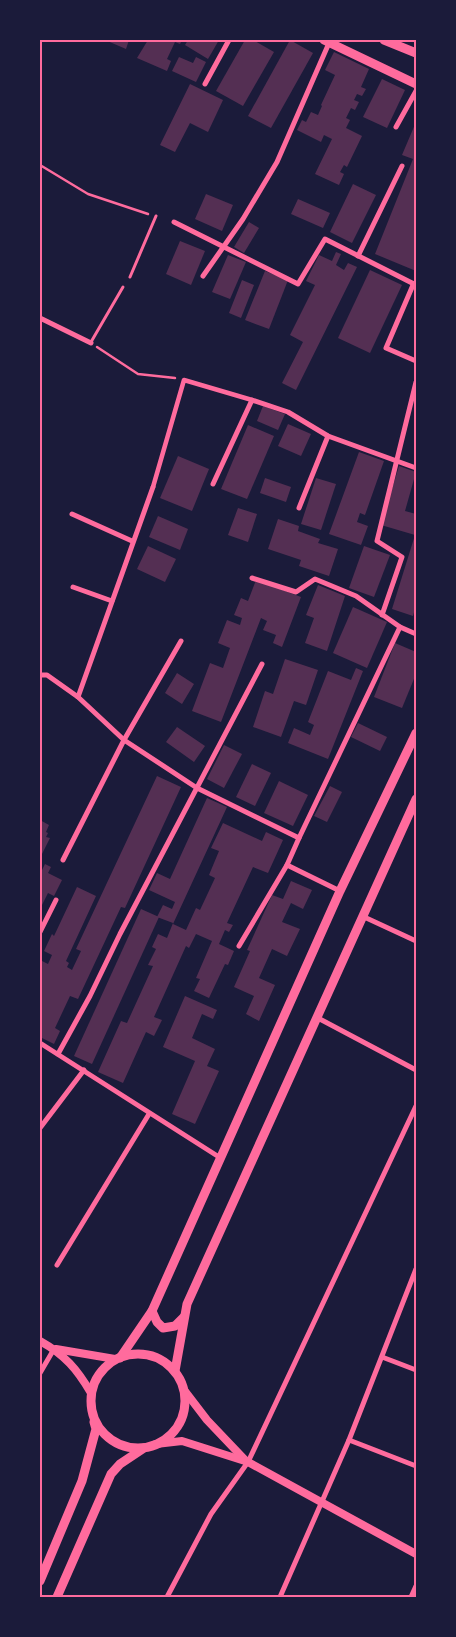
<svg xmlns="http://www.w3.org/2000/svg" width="456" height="1637" font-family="'Golos Text',sans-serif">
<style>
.building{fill:#542f53}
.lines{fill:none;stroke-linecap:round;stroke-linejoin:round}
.path{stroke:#ff6b9d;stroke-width:2.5}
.service{stroke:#ff6b9d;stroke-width:3}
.pedestrian{stroke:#ff6b9d;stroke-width:4.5}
.minor{stroke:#ff6b9d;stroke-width:5}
.tertiary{stroke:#ff6b9d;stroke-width:8}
.secondary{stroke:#ff6b9d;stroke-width:9}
.neatline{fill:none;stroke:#ff6b9d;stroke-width:2}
</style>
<rect width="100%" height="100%" fill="#1b1b3a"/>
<!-- building -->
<g class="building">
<path d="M105 40H129L126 49Z"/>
<path d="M148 40H182L180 44 175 42 167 59 171 61 167 71 137 58Z"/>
<path d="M188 40H219L208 59 185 45Z"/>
<path d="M245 40H253L274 52 243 106 216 91Z"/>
<path d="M290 40 313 53 271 128 248 116Z"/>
<path d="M334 52 369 69 361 87 366 89 362 96 357 94 354 100 359 102 355 110 351 108 346 118 350 120 346 128 362 136 347 167 344 165 340 172 344 174 339 185 315 174 332 139 324 135 321 142 297 130 302 120 306 122 311 112 318 115 322 106 321 105 335 75 325 70Z"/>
<path d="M179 57 193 63 196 57 206 62 196 82 172 71Z"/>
<path d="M382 79 405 90 387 128 363 117Z"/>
<path d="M190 84 223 100 208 132 190 123 175 152 160 145Z"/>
<path d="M416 122V220L414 225 416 226V271L375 254 413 159 402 155Z"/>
<path d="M353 184 376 195 352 243 330 232Z"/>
<path d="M206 194 233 205 222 231 195 219Z"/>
<path d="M298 199 330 213 323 228 291 214Z"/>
<path d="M249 222 259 228 244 253 234 247Z"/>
<path d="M180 241 205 251 191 285 166 274Z"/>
<path d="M336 252 341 254 336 265 344 270 348 263 357 267 296 390 282 383 303 342 290 335 315 285 306 281 319 255 332 261Z"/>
<path d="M228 255 246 262 230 299 212 292Z"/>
<path d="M370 270 402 285 370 353 338 338Z"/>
<path d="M265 271 288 280 269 329 245 320Z"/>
<path d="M242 280 254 285 241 318 229 313Z"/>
<path d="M263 406 285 414 278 430 257 421Z"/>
<path d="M288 424 311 434 301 456 278 446Z"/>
<path d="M248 425 274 436 247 499 221 489Z"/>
<path d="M359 452 384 461 365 515 360 513 357 522 368 526 361 545 329 534Z"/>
<path d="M178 456 209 469 192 511 160 498Z"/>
<path d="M399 466 416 472 405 511 416 514V605L413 616 392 609 415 535 381 525Z"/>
<path d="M265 478 291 487 286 502 260 493Z"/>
<path d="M316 478 336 484 321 530 301 524Z"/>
<path d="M238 508 257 514 248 542 228 535Z"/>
<path d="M158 516 188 529 180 550 149 537Z"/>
<path d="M278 519 299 526 298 531 320 539 318 543 338 549 329 576 299 566 301 560 268 549Z"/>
<path d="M148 546 176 559 165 582 137 569Z"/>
<path d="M364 546 390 555 374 597 349 588Z"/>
<path d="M256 580 301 597 282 647 273 643 276 635 263 630 267 621 261 618 221 722 192 711 210 663 223 668 230 648 218 643 227 620 240 625 242 618 234 615 241 598 248 601Z"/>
<path d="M318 585 345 596 327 651 305 643 314 618 306 615Z"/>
<path d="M353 607 387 622 367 668 333 653Z"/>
<path d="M395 643 416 652V674L402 708 374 697Z"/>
<path d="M285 659 318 670 306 705 294 701 281 737 253 727 265 691 273 694Z"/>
<path d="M356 668 363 671 328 759 288 743 294 728 310 735 314 725 308 722 328 671 351 680Z"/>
<path d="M177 673 194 684 182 704 165 693Z"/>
<path d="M358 723 387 737 380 751 351 737Z"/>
<path d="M177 727 205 746 194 762 166 742Z"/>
<path d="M224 745 242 754 224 788 207 779Z"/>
<path d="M252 764 271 773 255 806 236 797Z"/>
<path d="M157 776 181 787 125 908 121 907 78 999 70 996 55 1028 60 1031 54 1044 40 1037V964L42 961 48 964 52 955 44 951 52 934 54 936 77 887 96 896 66 961 69 963 67 967 72 970 81 951 76 949Z"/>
<path d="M279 781 308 795 293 826 264 813Z"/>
<path d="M330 786 342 792 327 822 314 816Z"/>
<path d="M207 798 227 807 173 924 186 930 196 908 200 910 215 878 209 875 219 851 211 848 223 823 262 841 266 832 283 840 268 873 253 867 227 923 233 925 229 932 225 930 219 944 234 951 228 965 225 964 209 998 194 991 200 979 196 978 212 941 196 934 189 948 186 946 154 1017 162 1020 154 1036 146 1032 123 1083 98 1072 121 1021 127 1023 153 966 148 965 156 949 152 947 158 934 167 938 173 923 157 917 163 905 172 909 175 902 149 890 157 873 170 879Z"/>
<path d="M40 820 49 825 46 832 48 833 46 837 50 838 40 858Z"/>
<path d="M45 864 51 867 48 873 62 880 54 896 48 893 40 909V869L42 870Z"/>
<path d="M291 881 312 890 303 909 291 903 282 922 300 929 287 956 272 949 259 978 275 985 259 1021 246 1014 254 996 234 987 250 951 247 950 272 895 283 899Z"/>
<path d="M141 909 159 917 92 1064 74 1056Z"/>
<path d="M185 996 217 1010 213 1019 202 1014 192 1038 215 1049 207 1066 219 1071 195 1124 172 1114 195 1061 163 1047Z"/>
</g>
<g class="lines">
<!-- path -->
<g class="path">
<path d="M40 165 88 194 148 214"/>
<path d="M97 347 138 374 175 378"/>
</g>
<!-- service -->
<g class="service">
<path d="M130 277 156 216"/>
<path d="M91 342 123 287"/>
</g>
<!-- pedestrian -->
<path class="pedestrian" d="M153 487 184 380 252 400"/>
<!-- minor -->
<g class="minor">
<path d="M205 84 229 40"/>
<path d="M396 127 416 91"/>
<path d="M174 222 298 284 325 239 416 285"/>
<path d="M358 256 402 166"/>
<path d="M203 276 243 219 277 162 329 43"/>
<path d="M413 285 386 348 416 361"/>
<path d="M40 318 91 343"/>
<path d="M213 484 252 400 288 412 328 436 416 468"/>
<path d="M299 508 328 436"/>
<path d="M72 514 132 541"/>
<path d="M252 578 296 592 315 579 356 596 400 627 416 634"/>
<path d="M73 587 112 601"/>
<path d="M382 615 402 557 377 541 416 382"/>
<path d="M40 675H47L78 697 124 740 197 788 299 838 287 865 340 891"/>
<path d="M78 697 153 487"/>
<path d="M299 838 400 627"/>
<path d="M63 860 124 740 181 641"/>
<path d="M362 916 416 941"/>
<path d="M40 932 56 900"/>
<path d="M239 946 287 865"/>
<path d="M316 1017 416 1070"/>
<path d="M40 1043 219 1157"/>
<path d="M58 1054 90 996 120 934 262 664"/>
<path d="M40 1128 84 1070"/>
<path d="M57 1265 149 1114"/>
<path d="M382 1357 416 1370"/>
<path d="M40 1373 54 1349"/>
<path d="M349 1440 416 1466"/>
<path d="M167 1597 211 1514 248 1462 416 1106"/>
<path d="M280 1597 349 1440 416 1269"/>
<path d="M411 1597 416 1586"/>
</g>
<!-- tertiary -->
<g class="tertiary">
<path d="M40 1341C65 1355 77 1369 91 1393"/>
<path d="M56 1349 115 1359"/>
<path d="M184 1390 207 1420 246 1461"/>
<path d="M156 1444 182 1441 248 1462 416 1554"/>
</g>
<!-- secondary -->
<g class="secondary">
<path d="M324 40 416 84"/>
<path d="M384 40 416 53"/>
<path d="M152 1311 157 1322 163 1328 175 1326 184 1317"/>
<circle cx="138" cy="1401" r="47"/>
<path d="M120 1358 152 1311 340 891 416 733"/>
<path d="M175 1371 187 1304 416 799"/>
<path d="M40 1581 82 1481 96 1429 94 1422"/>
<path d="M57 1597 111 1474 120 1464 144 1448"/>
</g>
</g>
<!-- border -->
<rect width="456" height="1637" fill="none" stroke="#1b1b3a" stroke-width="82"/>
<rect x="41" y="41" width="374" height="1555" class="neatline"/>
</svg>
